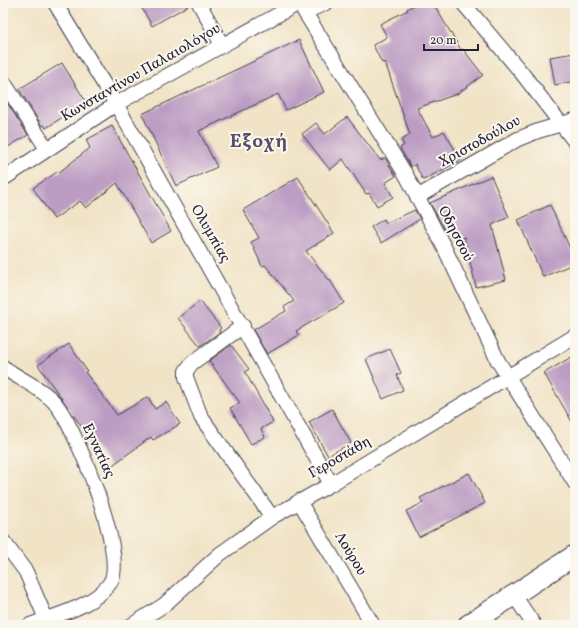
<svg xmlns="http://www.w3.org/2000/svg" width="578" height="628" font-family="Vollkorn,serif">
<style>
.building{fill:#bc9cc3}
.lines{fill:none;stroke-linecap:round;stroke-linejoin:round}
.street-casing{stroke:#413f50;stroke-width:16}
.secondary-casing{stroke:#413f50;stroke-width:22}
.street{stroke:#fff;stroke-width:14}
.secondary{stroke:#fff;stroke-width:20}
.labels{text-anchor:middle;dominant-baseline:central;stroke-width:4;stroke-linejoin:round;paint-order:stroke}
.street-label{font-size:15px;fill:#22223b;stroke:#fbf7ec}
.district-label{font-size:19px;font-weight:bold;letter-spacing:1px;fill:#584d6b;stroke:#fbf7ec}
</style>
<rect width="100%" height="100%" fill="#fbf7ec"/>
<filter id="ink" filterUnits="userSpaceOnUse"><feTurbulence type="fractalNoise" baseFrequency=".025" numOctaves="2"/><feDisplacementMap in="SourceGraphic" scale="8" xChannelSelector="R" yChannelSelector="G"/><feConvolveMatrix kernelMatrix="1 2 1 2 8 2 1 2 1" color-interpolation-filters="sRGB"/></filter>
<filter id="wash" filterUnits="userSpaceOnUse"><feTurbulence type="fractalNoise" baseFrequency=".012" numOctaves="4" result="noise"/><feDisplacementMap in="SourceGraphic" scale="16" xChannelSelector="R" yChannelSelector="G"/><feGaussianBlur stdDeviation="0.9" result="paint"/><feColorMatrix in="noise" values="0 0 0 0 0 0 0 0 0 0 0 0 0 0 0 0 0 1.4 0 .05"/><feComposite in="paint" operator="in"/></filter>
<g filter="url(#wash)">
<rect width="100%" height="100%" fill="#f1e3c6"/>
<g id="blocks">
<!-- building -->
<g class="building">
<path d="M139 3H191V4L152 26Z"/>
<path d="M417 3H433L461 50 463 49 483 75 457 94 417 108 433 137 444 131 461 160 423 180 415 164 411 167 400 148 404 145 401 140 410 135 385 62 382 63 373 45 387 37 380 24 408 10 407 9Z"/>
<path d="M299 40 324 92 286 110 278 94 199 131 217 167 176 186 142 114Z"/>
<path d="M575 53V81L555 85 550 57Z"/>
<path d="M62 63 86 102 46 128 44 125 42 126 19 89Z"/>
<path d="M4 98 28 135 3 150V99Z"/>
<path d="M347 117 380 160 385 158 396 176 385 183 393 197 377 206 369 193 366 194 343 159 330 170 302 134 316 123 325 134Z"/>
<path d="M112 126 171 231 151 243 117 183 86 208 80 201 54 219 33 188 57 172 58 173 90 148 86 140Z"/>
<path d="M491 176 509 217 492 225 506 280 476 287 464 237 455 241 449 228 445 230 430 203Z"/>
<path d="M298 177 334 233 306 251 329 280H330L344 303 296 331 299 335 267 354 253 330 286 311 284 307 294 301 265 265 262 266 251 242 259 238 243 210Z"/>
<path d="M550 205 575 259V263L543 277 518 220Z"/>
<path d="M415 210 420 219 381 243 371 227 384 219 386 223Z"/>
<path d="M200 301 221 328 219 330 220 332 200 346 178 318Z"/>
<path d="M69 344 87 371 85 372 117 415 148 397 155 409 166 402 180 424 153 440 151 437 110 467 38 365Z"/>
<path d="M231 345 249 369 245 372 273 422 261 429 265 437 251 444 230 408 240 403 209 361Z"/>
<path d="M390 349 401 373 397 375 403 390 383 399 366 359Z"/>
<path d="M575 355V427L544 373Z"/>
<path d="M332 409 351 443 328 456 309 422Z"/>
<path d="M469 473 485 503 419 537 406 511 423 503 420 498Z"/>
</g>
</g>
</g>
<g filter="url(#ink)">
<use href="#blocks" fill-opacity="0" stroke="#413f50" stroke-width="1"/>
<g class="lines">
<!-- street casing -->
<g class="street-casing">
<g id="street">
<path d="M55 3 116 104 331 484"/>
<path d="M199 3 222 45"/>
<path d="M299 3 406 175 444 247 498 361 575 483"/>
<path d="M463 3 521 72 575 142"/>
<path d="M305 12 326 3"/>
<path d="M3 81 47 149"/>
<path d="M3 179 116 104 299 3"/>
<path d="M417 197 518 139 538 131 575 120"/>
<path d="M243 326 192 363 186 371V377L201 417 272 517"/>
<path d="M3 367C19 379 42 388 55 403 76 428 128 556 110 583 93 607 56 615 30 625"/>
<path d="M299 501 373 625"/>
<path d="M3 541 26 572 46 619"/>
<path d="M514 595 534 625"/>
<path d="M132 625 164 605 220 554 272 517 331 484 575 336"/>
</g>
</g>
<!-- secondary casing -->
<g class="secondary-casing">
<path id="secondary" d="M468 625 575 555"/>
</g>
<!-- street -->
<use href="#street" class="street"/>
<!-- secondary -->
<use href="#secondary" class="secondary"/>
</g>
</g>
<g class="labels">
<!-- street labels -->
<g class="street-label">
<text transform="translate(141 73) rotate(-30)">Κωνσταντίνου Παλαιολόγου</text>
<text transform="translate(480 142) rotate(-29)">Χριστοδούλου</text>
<text transform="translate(210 234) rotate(60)">Ολυμπίας</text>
<text transform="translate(455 234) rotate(63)">Οδησσού</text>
<text transform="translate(98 451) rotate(65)">Εγνατίας</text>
<text transform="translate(340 458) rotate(-30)">Γεροστάθη</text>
<text transform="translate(350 554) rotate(59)">Λούρου</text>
</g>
<!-- district labels -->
<g class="district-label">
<text x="259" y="142">Εξοχή</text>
</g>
</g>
<!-- margin -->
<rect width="578" height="628" fill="none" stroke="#fbf7ec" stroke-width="16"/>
<!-- scale -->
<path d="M424 44v6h54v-6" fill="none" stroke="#22223b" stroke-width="2"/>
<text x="430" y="44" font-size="12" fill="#22223b" stroke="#fbf7ec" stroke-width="3" paint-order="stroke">20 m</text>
</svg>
